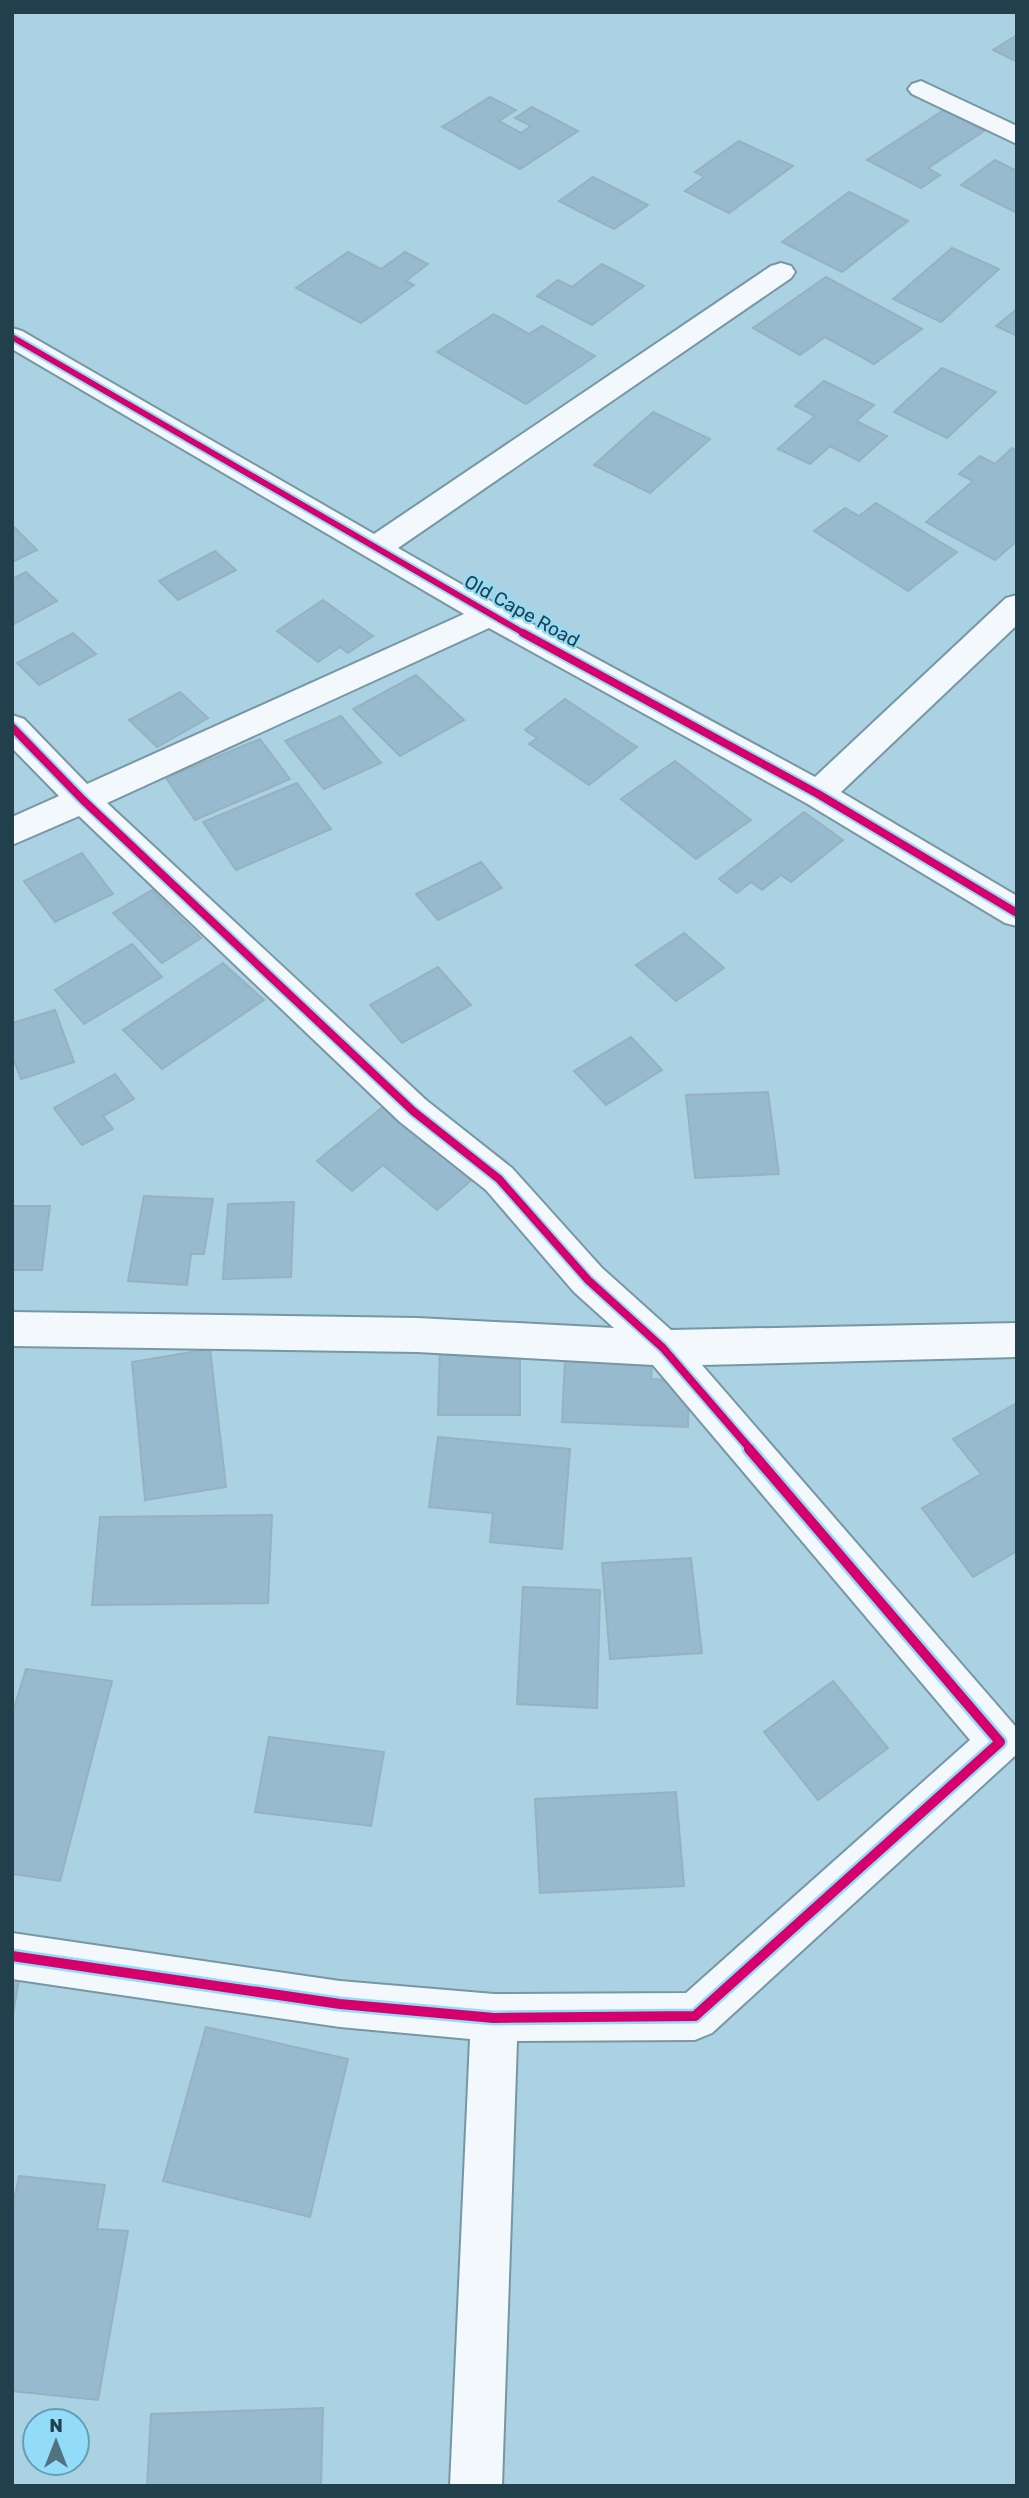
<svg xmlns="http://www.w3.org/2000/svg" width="1029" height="2498" font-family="Rubik,sans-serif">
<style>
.building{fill:#98bace;stroke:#96b2c1;stroke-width:2}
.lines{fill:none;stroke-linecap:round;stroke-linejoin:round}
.minor-casing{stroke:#7697a3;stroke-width:4}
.minor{fill:#f2f8fb;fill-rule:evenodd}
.cycleway-far2-casing{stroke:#93dcf9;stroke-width:10}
.cycleway-far1-casing{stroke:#93dcf9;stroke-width:12}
.cycleway-casing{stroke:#93dcf9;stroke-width:15}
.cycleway-far2{stroke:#d6006c;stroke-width:6}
.cycleway-far1{stroke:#d6006c;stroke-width:8}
.cycleway{stroke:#d6006c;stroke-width:10}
.labels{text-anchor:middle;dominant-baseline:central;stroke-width:5;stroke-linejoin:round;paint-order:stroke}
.street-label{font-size:19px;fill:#21404c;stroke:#93dcf9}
</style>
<rect width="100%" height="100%" fill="#aad2e2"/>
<!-- building -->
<g class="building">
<path d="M1017 35V62L993 50Z"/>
<path d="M490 97 516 110 499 121 521 133 531 126 515 118 532 107 578 131 520 169 442 127Z"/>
<path d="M944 110 984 131 928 168 940 175 921 188 867 160Z"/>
<path d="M739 141 793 166 729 213 685 191 704 177 695 172Z"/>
<path d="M995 160 1017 171V213L961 185Z"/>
<path d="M593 177 648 205 614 229 559 201Z"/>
<path d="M849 192 908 221 842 272 782 242Z"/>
<path d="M952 248 999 269 941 322 893 299Z"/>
<path d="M348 252 381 269 405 252 428 264 406 281 414 285 361 323 296 288Z"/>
<path d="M602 264 644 286 592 325 537 296 558 280 572 287Z"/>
<path d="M826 277 922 329 874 364 825 337 800 355 753 328Z"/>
<path d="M1017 309V336L996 326Z"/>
<path d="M494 314 529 334 542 326 595 356 526 404 437 352Z"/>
<path d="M942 368 996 392 947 438 894 412Z"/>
<path d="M824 381 874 405 856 421 887 436 859 461 830 446 810 464 778 449 815 416 795 406Z"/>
<path d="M653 412 710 439 650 493 594 465Z"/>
<path d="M1012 448 1017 451V541L995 560 926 522 973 481 959 474 980 456 995 464Z"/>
<path d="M876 503 957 552 908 591 814 531 845 508 859 516Z"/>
<path d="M12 525 37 550 12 562Z"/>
<path d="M215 551 236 570 178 600 159 581Z"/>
<path d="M26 572 57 601 12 625V579Z"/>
<path d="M323 600 373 636 348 653 340 647 318 662 277 631Z"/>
<path d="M73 633 96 654 39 685 17 663Z"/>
<path d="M416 675 464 720 400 756 353 709Z"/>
<path d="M180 692 208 718 157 747 129 720Z"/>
<path d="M565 699 637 747 589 785 529 744 537 738 525 730Z"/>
<path d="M341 716 381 763 324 789 285 741Z"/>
<path d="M260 739 290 779 195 820 166 778Z"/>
<path d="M675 761 751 820 696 859 621 799Z"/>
<path d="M297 783 331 829 236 870 203 822Z"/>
<path d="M804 812 843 840 791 882 781 875 762 890 751 882 737 893 719 879Z"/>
<path d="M82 853 113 894 55 922 24 881Z"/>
<path d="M481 862 502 888 438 920 416 894Z"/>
<path d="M152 890 201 938 162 963 113 913Z"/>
<path d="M684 933 724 968 676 1001 636 965Z"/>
<path d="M132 944 162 977 84 1024 55 990Z"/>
<path d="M223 963 264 1000 162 1069 123 1030Z"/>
<path d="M438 967 471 1005 402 1043 370 1005Z"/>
<path d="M55 1010 74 1062 21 1079 12 1055V1023Z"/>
<path d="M631 1037 662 1070 606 1105 574 1071Z"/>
<path d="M115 1074 134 1099 103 1116 113 1129 82 1145 54 1108Z"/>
<path d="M768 1092 779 1174 695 1178 686 1095Z"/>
<path d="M385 1105 475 1177 437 1210 383 1165 352 1191 317 1161Z"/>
<path d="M144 1196 213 1199 204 1254H191L187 1285 128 1281Z"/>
<path d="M294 1202 291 1277 223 1279 228 1204Z"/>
<path d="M12 1206H50L42 1270H12Z"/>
<path d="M520 1348V1415H438L440 1349Z"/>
<path d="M210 1349 226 1487 145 1500 132 1362Z"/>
<path d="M565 1359 652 1362 651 1379 689 1381 688 1427 562 1422Z"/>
<path d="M1017 1403V1551L973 1577 922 1508 981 1474 953 1439Z"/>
<path d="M438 1437 570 1449 562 1549 490 1542 493 1513 429 1507Z"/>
<path d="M272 1515 268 1603 92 1605 100 1517Z"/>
<path d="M691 1558 702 1653 610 1659 602 1563Z"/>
<path d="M523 1587 600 1590 597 1708 517 1704Z"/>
<path d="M26 1669 112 1681 60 1881 12 1874V1715Z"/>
<path d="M833 1681 888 1748 818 1800 764 1732Z"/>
<path d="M269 1737 384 1752 371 1826 255 1812Z"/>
<path d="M676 1792 684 1886 540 1893 535 1799Z"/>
<path d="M12 1967H21L12 2020Z"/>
<path d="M206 2027 348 2059 310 2217 163 2181Z"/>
<path d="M19 2176 105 2185 97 2229 128 2231 98 2400 12 2391V2210Z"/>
<path d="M323 2408 321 2486H147L151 2414Z"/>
</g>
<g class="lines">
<!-- minor casing -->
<g class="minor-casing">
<g id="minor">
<path d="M921 81 1017 126V144L912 94 908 89 912 84Z"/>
<path d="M781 263 791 266 795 272 791 278 398 548 501 607 815 777 1006 598 1017 595V625L841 792 1017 896V926L1005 923 806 803 489 628 107 803 426 1100 512 1168 602 1268 671 1330 1017 1323V1357L702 1365 1016 1727 1017 1754 712 2033 695 2040 517 2041 502 2486H450L470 2039 340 2027 12 1979V1933L340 1981 494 1994 686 1993 970 1740 653 1365 417 1352 12 1346V1312L417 1318 614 1328 574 1292 486 1190 400 1122 79 816 12 845V817L59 796 12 748V715L24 719 87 784 464 614 12 349V328L22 331 374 534 771 266Z"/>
</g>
</g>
<!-- minor -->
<use href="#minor" class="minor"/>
<!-- cycleway-far2 casing -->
<g class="cycleway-far2-casing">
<path id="cycleway-far2" d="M12 337 527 635"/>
</g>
<!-- cycleway-far1 casing -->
<g class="cycleway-far1-casing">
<g id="cycleway-far1">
<path d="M523 633 818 794 1017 913"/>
<path d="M12 727 83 800 413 1111 499 1179 588 1280 663 1348 751 1450"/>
</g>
</g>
<!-- cycleway casing -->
<g class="cycleway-casing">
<path id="cycleway" d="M12 1956 340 2004 494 2018 695 2016 1000 1742 749 1449"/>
</g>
<!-- cycleway-far2 -->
<use href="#cycleway-far2" class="cycleway-far2"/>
<!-- cycleway-far1 -->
<use href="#cycleway-far1" class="cycleway-far1"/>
<!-- cycleway -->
<use href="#cycleway" class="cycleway"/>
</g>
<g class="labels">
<!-- street labels -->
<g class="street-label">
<text transform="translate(522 611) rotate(29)">Old Cape Road</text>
</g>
</g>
<!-- border -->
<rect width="1029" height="2498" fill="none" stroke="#21404c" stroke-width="28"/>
<!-- north arrow -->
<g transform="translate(56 2442)"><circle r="33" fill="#93dcf9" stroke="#659eb4" stroke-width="2"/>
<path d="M0-5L12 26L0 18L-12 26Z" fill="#517380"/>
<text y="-10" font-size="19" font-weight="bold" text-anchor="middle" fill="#21404c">N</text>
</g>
</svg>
